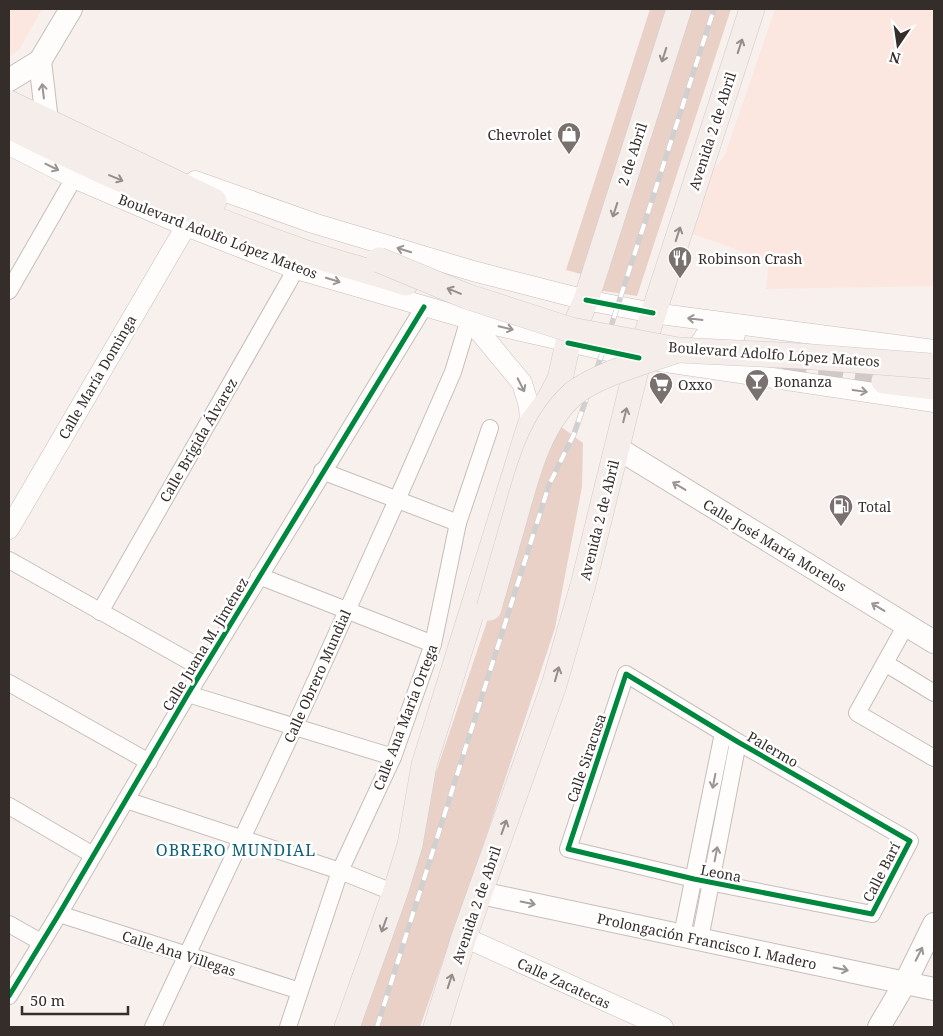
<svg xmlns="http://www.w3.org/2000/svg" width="943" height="1036" font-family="'Noto Serif',serif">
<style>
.built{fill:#fbe7df}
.green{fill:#ead1c8}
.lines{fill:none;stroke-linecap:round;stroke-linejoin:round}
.primary-tunnel{stroke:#d1c9c6;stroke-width:25;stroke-dasharray:25 12;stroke-linecap:butt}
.minor-casing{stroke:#c5bebb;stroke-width:18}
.tertiary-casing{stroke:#c5bebb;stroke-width:21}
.secondary-casing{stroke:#c5bebb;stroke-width:24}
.primary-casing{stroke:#d0cbca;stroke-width:26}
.minor{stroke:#fefdfc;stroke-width:16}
.tertiary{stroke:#fefdfc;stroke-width:20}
.secondary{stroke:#fefdfc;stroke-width:22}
.primary{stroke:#f5edea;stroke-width:25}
.rail-casing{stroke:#d2d0cf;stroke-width:5.5}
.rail{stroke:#fff;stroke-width:4;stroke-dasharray:11;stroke-linecap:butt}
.primary-bridge-casing{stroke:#d0cbca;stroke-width:26;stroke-linecap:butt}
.primary-bridge{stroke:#f5edea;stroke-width:25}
.cycleway-casing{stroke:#fff;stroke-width:8}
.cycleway{stroke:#00873e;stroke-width:5}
.oneway{stroke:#958d8a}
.oneway2{stroke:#9a9593}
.labels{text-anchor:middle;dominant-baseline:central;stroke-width:5;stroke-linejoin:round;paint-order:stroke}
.street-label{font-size:14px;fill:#352d2a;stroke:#fff}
.poi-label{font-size:14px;fill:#352d2a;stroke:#fff;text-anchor:start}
.quarter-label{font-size:16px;letter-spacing:1px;fill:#0e5f76;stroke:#fff}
</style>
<rect width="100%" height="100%" fill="#f8f0ed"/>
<!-- built -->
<g class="built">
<path d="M9 9H42L19 50 9 56Z"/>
<path d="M775 9H934V286L766 289 769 261 684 231 695 193 725 155Z"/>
</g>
<!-- green -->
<g class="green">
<path d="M650 9H667L581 274 566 270Z"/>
<path d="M687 9H731L637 296 597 290Z"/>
<path d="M560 426 583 443 582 487 555 628 483 846 420 1027H355L432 784 546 447Z"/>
</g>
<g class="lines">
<!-- primary-tunnel -->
<path class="primary-tunnel" d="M782 364 884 381"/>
<!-- minor casing -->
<g class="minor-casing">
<g id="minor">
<path d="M9 291 74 178"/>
<path d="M322 471 458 523"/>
<path d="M9 560 203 669"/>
<path d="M259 576 433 644"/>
<path d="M100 612 296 269"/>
<path d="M906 625 857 713 934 758"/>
<path d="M885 663 934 693"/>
<path d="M626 674 738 742 910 841 872 914 694 879 568 849Z"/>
<path d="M9 683 149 762"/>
<path d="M188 694 393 757"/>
<path d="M126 800 340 871 395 893"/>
<path d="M9 806 93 855"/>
<path d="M59 914 300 991"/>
<path d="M9 924 41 942"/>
<path d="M682 935 723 733"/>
<path d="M700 939 738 742"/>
<path d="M9 996 59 914 188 694 424 307"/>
<path d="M153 1027 295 726 397 500 453 372 469 319"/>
<path d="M288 1027 340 871 393 757 433 644 458 523 490 428"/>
</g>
</g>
<!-- tertiary casing -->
<g class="tertiary-casing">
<g id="tertiary">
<path d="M9 145 74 178 186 226 296 269 469 319 639 358 934 402"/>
<path d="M195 181 313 223 473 271 586 300 653 313 934 350"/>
<path d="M469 319 522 383 529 406 530 425"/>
<path d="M708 360 699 353V345L705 336 720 333 735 335"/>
<path d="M9 529 186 226"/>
<path d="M464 937 663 1027"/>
</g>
</g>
<!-- secondary casing -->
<g class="secondary-casing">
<g id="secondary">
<path d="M40 61 47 121"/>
<path d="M9 80 40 61 71 9"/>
<path d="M617 448 934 642"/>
<path d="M481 893 934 989"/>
<path d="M879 1027 905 983 934 924"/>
</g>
</g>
<!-- primary casing -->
<g class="primary-casing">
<g id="primary">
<path d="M9 103 214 201"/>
<path d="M9 126C104 174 201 216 301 251 336 263 372 272 406 283"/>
<path d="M884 381 934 387"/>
<path d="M347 1027 395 893 410 845 424 765 530 425 549 400 560 379 568 343 586 300 679 9"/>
<path d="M436 1027 464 937 554 685 583 585 639 358 752 9"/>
</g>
</g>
<!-- minor -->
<use href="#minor" class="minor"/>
<!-- tertiary -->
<use href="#tertiary" class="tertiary"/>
<!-- secondary -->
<use href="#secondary" class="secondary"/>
<!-- primary -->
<use href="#primary" class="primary"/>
<!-- rail casing -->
<g class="rail-casing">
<path id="rail" d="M377 1027 549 485 574 434 603 351 714 9"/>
</g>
<!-- rail -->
<use href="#rail" class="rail"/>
<!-- primary-bridge casing -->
<g class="primary-bridge-casing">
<g id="primary-bridge">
<path d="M379 260 466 296 571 330 678 350 800 356 931 366"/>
<path d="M489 608C497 580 505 552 513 524 526 480 537 426 573 394 596 375 649 360 678 350"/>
</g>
</g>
<!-- primary-bridge -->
<use href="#primary-bridge" class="primary-bridge"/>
<!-- cycleway casing -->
<g class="cycleway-casing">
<g id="cycleway">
<path d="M586 300 653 313"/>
<path d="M568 343 639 358"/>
<path d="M626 674 738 742 910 841 872 914 694 879 568 849Z"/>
<path d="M9 996 59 914 188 694 424 307"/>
</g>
</g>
<!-- cycleway -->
<use href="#cycleway" class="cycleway"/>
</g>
<!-- one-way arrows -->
<defs><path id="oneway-shaft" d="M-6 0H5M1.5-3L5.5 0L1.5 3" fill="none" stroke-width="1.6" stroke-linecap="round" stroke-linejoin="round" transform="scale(1.25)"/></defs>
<g class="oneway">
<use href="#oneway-shaft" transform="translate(740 46) rotate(-72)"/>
<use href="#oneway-shaft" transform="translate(664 55) rotate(108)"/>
<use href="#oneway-shaft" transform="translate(116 178) rotate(23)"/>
<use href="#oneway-shaft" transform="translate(615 210) rotate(108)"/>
<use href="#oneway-shaft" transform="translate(678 234) rotate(-72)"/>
<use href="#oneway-shaft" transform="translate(454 291) rotate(-158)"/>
<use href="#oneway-shaft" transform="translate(625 415) rotate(-76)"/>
<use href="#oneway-shaft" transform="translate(557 674) rotate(-74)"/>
<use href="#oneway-shaft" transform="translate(504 827) rotate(-70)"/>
<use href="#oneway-shaft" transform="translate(384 925) rotate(110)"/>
<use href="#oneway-shaft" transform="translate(450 981) rotate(-72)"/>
</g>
<g class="oneway2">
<use href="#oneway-shaft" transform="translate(43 91) rotate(-97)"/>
<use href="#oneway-shaft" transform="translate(52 167) rotate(26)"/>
<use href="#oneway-shaft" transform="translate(404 250) rotate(-163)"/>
<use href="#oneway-shaft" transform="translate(333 280) rotate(17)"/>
<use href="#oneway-shaft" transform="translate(695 319) rotate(-173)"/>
<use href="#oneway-shaft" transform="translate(506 328) rotate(13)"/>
<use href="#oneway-shaft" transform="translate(521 385) rotate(63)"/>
<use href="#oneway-shaft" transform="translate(860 391) rotate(8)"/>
<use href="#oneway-shaft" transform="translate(679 486) rotate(-149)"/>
<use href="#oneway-shaft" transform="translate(878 607) rotate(-149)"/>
<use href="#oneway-shaft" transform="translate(714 781) rotate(101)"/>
<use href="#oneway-shaft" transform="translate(716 854) rotate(-79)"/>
<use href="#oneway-shaft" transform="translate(528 903) rotate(12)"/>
<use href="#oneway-shaft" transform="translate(919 954) rotate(-63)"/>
<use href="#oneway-shaft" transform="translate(841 969) rotate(12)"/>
</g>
<!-- icons -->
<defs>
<g id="shop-pin" transform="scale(1.25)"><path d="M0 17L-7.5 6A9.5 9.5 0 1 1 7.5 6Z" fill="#79716e" stroke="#fff"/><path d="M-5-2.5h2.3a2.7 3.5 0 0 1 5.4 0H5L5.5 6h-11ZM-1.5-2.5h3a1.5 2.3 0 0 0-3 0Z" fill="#fff"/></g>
<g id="restaurant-pin" transform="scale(1.25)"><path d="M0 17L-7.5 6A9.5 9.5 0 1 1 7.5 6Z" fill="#79716e" stroke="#fff"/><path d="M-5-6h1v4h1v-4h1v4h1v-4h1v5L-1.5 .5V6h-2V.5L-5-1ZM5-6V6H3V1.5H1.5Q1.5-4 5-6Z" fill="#fff"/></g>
<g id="bar-pin" transform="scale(1.25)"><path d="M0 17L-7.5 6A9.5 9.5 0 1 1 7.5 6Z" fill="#79716e" stroke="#fff"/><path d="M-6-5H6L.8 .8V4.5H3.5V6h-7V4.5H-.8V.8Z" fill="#fff"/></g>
<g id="supermarket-pin" transform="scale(1.25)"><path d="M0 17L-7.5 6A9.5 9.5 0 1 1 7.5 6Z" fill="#79716e" stroke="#fff"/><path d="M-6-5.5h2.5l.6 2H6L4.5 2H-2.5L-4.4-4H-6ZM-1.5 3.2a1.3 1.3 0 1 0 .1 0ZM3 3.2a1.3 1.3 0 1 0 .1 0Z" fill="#fff"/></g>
<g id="fuel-pin" transform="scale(1.25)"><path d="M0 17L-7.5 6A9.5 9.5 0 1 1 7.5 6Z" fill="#79716e" stroke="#fff"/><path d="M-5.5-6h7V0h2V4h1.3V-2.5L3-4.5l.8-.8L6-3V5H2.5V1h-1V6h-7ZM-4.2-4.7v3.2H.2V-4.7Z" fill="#fff"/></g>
</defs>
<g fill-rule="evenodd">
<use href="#shop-pin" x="569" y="134"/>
<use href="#restaurant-pin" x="680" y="258"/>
<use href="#bar-pin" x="757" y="381"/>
<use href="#supermarket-pin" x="661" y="384"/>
<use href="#fuel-pin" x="841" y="506"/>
</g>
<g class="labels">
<!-- street labels -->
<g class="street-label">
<text transform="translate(712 131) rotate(-72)">Avenida 2 de Abril</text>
<text transform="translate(632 154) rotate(-72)">2 de Abril</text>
<text transform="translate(218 236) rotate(21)">Boulevard Adolfo López Mateos</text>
<text transform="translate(774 354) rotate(4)">Boulevard Adolfo López Mateos</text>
<text transform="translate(97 377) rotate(-60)">Calle María Dominga</text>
<text transform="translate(198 440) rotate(-60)">Calle Brígida Álvarez</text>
<text transform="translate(599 520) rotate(-76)">Avenida 2 de Abril</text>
<text transform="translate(775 545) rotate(31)">Calle José María Morelos</text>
<text transform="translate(205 644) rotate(-59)">Calle Juana M. Jiménez</text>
<text transform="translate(317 676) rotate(-66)">Calle Obrero Mundial</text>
<text transform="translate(405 717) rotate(-69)">Calle Ana María Ortega</text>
<text transform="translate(773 749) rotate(30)">Palermo</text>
<text transform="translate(586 758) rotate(-71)">Calle Siracusa</text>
<text transform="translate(881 872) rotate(-63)">Calle Barí</text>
<text transform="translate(721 873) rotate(11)">Leona</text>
<text transform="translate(476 905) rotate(-71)">Avenida 2 de Abril</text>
<text transform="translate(707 941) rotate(12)">Prolongación Francisco I. Madero</text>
<text transform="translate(179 953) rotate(18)">Calle Ana Villegas</text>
<text transform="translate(564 983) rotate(25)">Calle Zacatecas</text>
</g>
<!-- poi labels -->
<g class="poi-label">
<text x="552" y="134" text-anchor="end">Chevrolet</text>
<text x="698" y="258">Robinson Crash</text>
<text x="774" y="381">Bonanza</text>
<text x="678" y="384">Oxxo</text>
<text x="858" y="506">Total</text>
</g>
<!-- quarter labels -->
<g class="quarter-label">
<text x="236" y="850">OBRERO MUNDIAL</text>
</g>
</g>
<!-- border -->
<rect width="943" height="1036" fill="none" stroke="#352d2a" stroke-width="20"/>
<!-- north arrow -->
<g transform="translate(898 45) rotate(193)" stroke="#ffffff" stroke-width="4" paint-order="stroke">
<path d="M0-4L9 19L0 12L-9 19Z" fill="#352d2a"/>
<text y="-8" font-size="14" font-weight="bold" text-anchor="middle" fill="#352d2a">N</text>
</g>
<!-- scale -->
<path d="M22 1006v8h106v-8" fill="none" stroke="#352d2a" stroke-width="2.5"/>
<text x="30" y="1006" font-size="15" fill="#352d2a" stroke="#ffffff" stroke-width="4" paint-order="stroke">50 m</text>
</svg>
